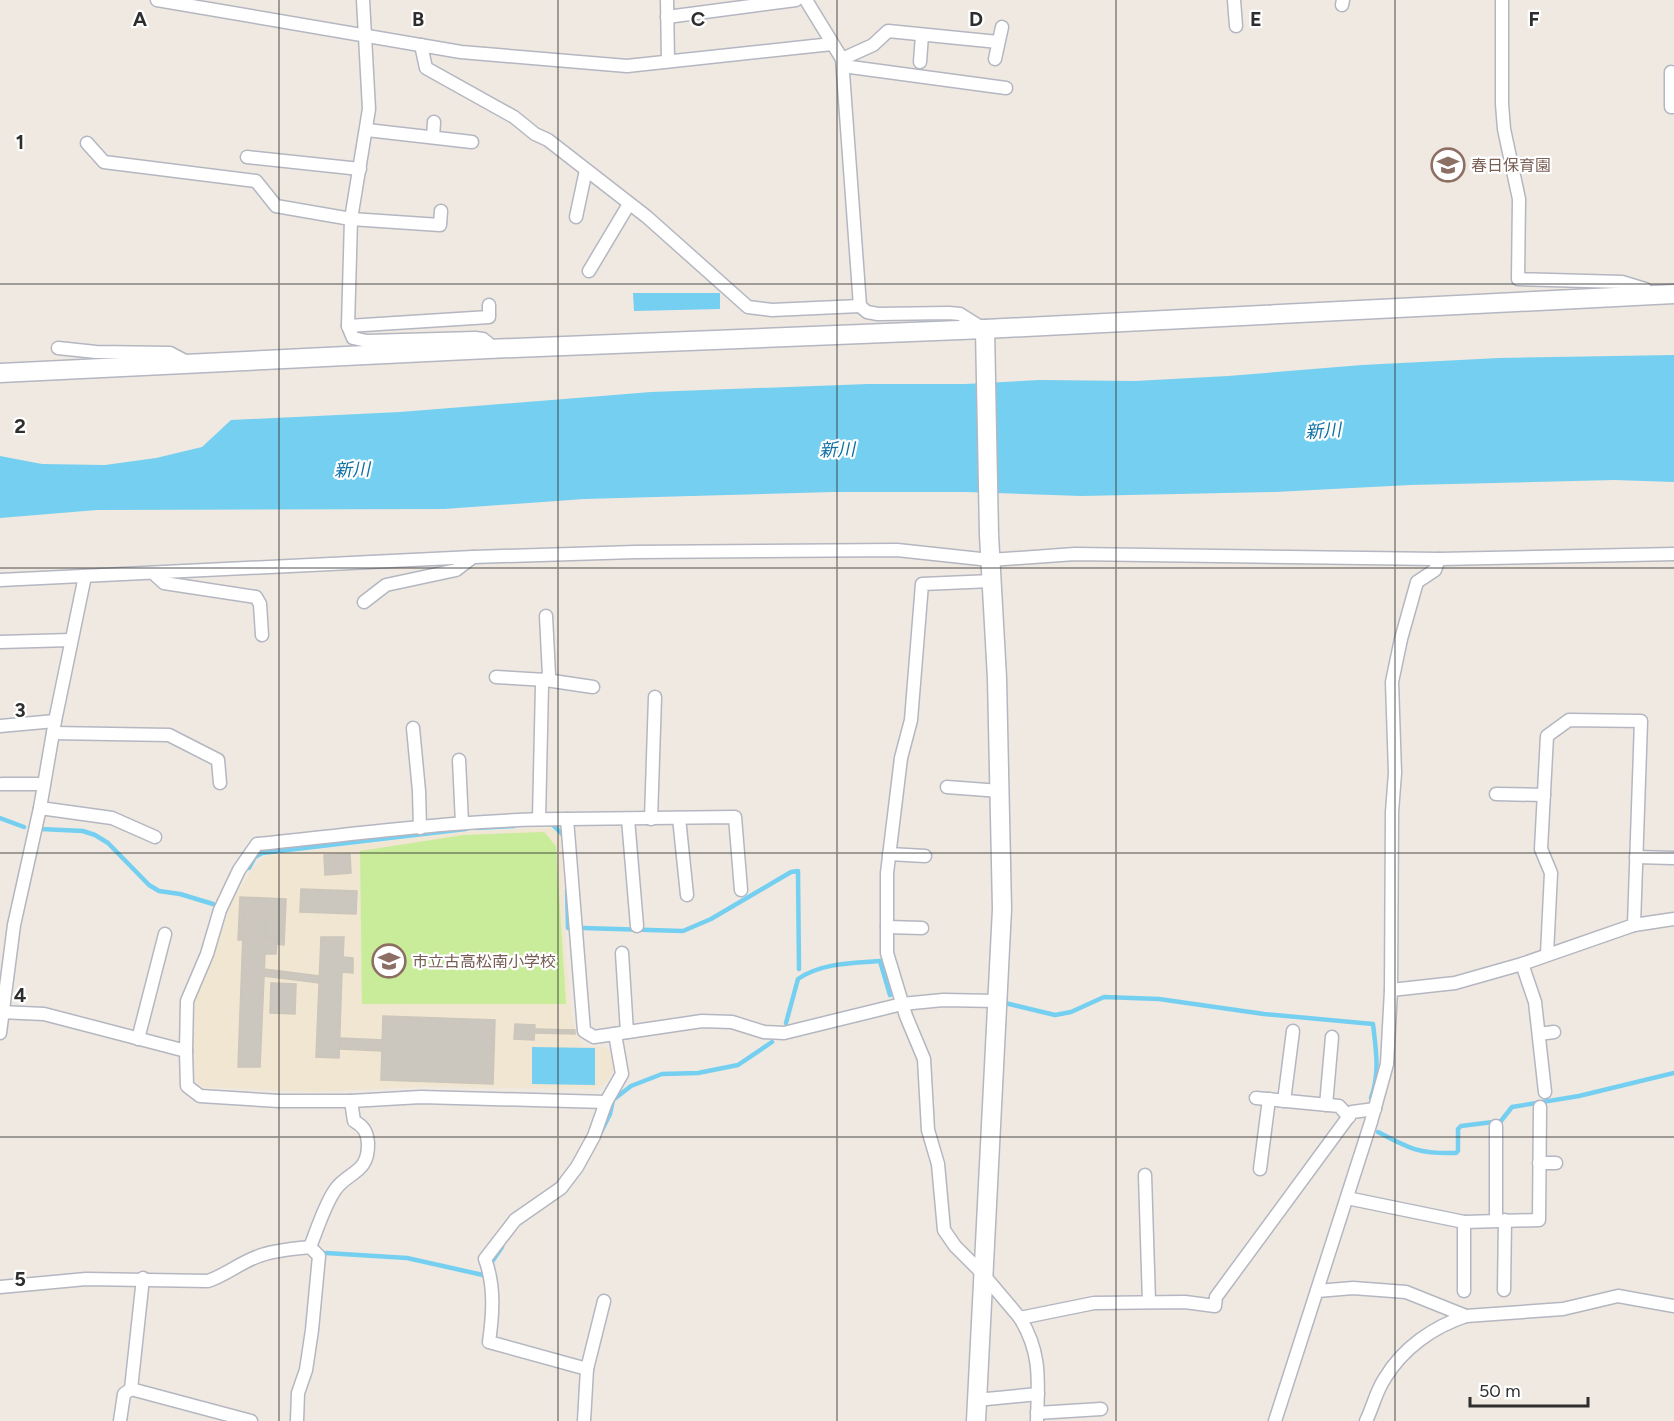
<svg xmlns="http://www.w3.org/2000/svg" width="1674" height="1421" font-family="Figtree,'Noto Sans JP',sans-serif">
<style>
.education{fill:#f0e6d1}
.pitch{fill:#c9ec9a}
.water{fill:#75cff0}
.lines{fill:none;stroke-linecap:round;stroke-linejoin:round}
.stream{stroke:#75cff0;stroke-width:4.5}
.building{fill:#cbc7bf;stroke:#cbc5ba;stroke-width:1.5}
.street-casing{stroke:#b4b7c1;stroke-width:15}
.secondary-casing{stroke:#b4b7c1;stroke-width:21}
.street{stroke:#fff;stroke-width:12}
.secondary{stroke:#fff;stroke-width:18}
.grid{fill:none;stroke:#2e2e2e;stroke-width:1.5;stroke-opacity:0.55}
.labels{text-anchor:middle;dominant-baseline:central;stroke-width:4.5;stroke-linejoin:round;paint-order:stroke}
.education-label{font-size:16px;fill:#785e54;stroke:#fff;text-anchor:start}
.water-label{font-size:18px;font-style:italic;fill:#0d6fa3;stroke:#fff}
.grid-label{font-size:20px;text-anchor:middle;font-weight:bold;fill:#2e2e2e;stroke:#fff;stroke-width:4.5;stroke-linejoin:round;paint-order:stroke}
</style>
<rect width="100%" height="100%" fill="#efe9e1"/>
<!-- education -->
<path class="education" d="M552 828 561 835 567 966 573 1024 581 1043 586 1047 602 1046 615 1056 616 1066 608 1080 597 1089 421 1087 314 1092 202 1087 194 1080 192 1003 214 955 231 903 253 868 265 856 465 832Z"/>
<!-- pitch -->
<path class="pitch" d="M544 832 556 846 566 1004H362L360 851 464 835Z"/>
<!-- water -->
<g class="water">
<path d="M633 293H720V309L634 311Z"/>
<path d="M1674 355V482L1614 480 1410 485 1275 492 1081 496 966 492H833L584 499 444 509 97 510 0 518V456L42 464 105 465 156 458 202 447 231 420 400 412 651 392 868 384H965L1039 380 1135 381 1228 376 1362 365 1499 358Z"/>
<path d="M532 1047 595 1048V1085L532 1084Z"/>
</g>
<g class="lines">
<!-- stream -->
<g class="stream">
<path d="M0 818 24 827"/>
<path d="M549 824H552L565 837"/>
<path d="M477 828 514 826"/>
<path d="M41 829 83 831 95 835 108 843 149 885 159 891 180 894 213 904"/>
<path d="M249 868 255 857 262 853 466 829"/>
<path d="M567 890 568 928"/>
<path d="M583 928 683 931 711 919 791 872 798 871 799 969"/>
<path d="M1005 1003 1055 1015 1071 1012 1104 997 1159 999 1264 1014 1373 1024C1376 1050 1380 1073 1371 1098"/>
<path d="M786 1023 798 979C821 963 852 963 880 961L890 995"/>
<path d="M601 1132 610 1114 613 1100 631 1086 662 1074 698 1073 738 1065 772 1042"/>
<path d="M1378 1132C1410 1149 1419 1154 1456 1153L1458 1151V1129L1461 1126 1501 1121 1512 1107 1579 1096 1674 1073"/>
<path d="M326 1253 407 1258 483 1275 502 1247"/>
</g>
</g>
<!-- building -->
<g class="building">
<path d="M350 854 351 873 325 875 324 855Z"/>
<path d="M301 889 357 891 356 914 300 912Z"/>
<path d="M240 897 286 899 284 945 277 944V939L265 938 266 908 244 907 243 940H238Z"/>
<path d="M244 907 266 908 265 938 277 939 276 954H265L260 1067H238Z"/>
<path d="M321 937H344L343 957 353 958V973L342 972 339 1058 316 1057Z"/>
<path d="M264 969 319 976V983L264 976Z"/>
<path d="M271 983 296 984 295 1014 270 1013Z"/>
<path d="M383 1016 495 1020 493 1084 381 1080Z"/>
<path d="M515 1024 535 1025 534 1040 514 1039Z"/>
<path d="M535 1029 575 1030V1034L535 1033Z"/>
<path d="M340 1038 383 1040 382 1051 340 1049Z"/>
</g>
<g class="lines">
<!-- street casing -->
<g class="street-casing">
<g id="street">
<path d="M157 0 461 52 627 66 832 44"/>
<path d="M363 0 369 109 351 219 348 326 353 338 367 341 475 338 483 339 488 343V349"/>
<path d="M667 0 668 61"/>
<path d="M806 0 842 59 860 306 867 312 878 314 949 313 960 314 984 329"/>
<path d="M1234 0 1236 26"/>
<path d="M1502 0V104L1504 129 1519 199 1518 279 1622 282 1645 289V295"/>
<path d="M1342 5 1343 0"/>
<path d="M667 17 796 0"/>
<path d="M421 45 426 68 514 117 535 134 548 140 647 217 748 307 772 310 860 306"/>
<path d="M842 59 873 45 888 31 998 42"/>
<path d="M995 59 1002 27"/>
<path d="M920 62 922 35"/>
<path d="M843 66 1006 88"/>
<path d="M1674 73 1671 72V107H1674"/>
<path d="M367 130 472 142"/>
<path d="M433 137 434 122"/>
<path d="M87 143 104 162 256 181 276 206 351 219 440 225 441 211"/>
<path d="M247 157 360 169"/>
<path d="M576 217 586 170"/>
<path d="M589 271 629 204"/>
<path d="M348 326 489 317V305"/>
<path d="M58 348 96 352 170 353 189 363"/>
<path d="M153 573 164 583 256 597 260 604 262 635"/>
<path d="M0 580 473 557 635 552 897 550 990 560 1075 554 1439 559 1674 554"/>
<path d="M992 581 922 584 911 720 901 758 887 873V953L906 1016 924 1059 928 1130 938 1164 944 1230 955 1246 982 1273 1020 1318 1094 1303 1185 1302 1215 1306 1216 1297 1352 1112 1375 1109"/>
<path d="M364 602 386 585 456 570 473 557"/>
<path d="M0 642 71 640"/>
<path d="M496 677 546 680 593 687"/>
<path d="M0 726 55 721"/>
<path d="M413 728 419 791 420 828"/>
<path d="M53 733 169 735 218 760 220 783"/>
<path d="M459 760 462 823"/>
<path d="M2 784H44"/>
<path d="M947 787 1000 791"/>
<path d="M1496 794 1544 795"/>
<path d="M40 808 112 818 155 837"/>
<path d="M679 818 687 895"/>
<path d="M539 819 542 685 549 675 546 616"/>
<path d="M567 819 735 817 741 890"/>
<path d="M628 819 637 926"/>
<path d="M651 819 655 697"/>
<path d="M889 854 925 856"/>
<path d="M1636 857 1673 858"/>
<path d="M887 927 922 928"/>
<path d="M622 953 627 1032"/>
<path d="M1547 954 1551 873 1541 849 1547 736 1569 720 1641 721 1634 925"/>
<path d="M1522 964 1535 1002 1545 1092"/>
<path d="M1391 990 1455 983 1522 964 1634 925 1674 919"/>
<path d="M0 1012 44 1014 186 1051 187 1001 207 954 220 910 239 870 257 844C360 834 463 819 567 819L584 1031 594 1037 702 1021 732 1022 764 1032 784 1033 902 1004 943 1000 997 1001"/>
<path d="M0 1033 14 925 40 808 55 721 85 576"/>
<path d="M1539 1034 1554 1032"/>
<path d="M138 1039 165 934"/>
<path d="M186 1051 187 1086 200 1096 279 1101H351L421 1097 606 1102 622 1074 615 1034"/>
<path d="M1256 1098 1339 1106 1349 1117"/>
<path d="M1284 1101 1293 1031"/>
<path d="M1326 1105 1332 1037"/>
<path d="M1539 1163H1556"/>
<path d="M1260 1169 1269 1099"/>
<path d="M1145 1175 1149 1302"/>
<path d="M1347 1198 1464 1222 1539 1220 1540 1107"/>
<path d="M1496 1220V1126"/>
<path d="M310 1247C317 1230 324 1206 335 1190 348 1171 369 1174 368 1143 367 1131 363 1126 354 1121L351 1101"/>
<path d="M143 1278 131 1389 251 1421"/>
<path d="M0 1287 86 1279 208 1281C226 1275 241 1262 259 1256 274 1250 293 1249 310 1247L319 1256 312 1330 306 1370 298 1393 297 1421"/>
<path d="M1504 1290 1505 1220"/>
<path d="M1317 1291 1353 1288 1406 1292 1466 1316C1433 1327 1403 1348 1385 1378 1376 1391 1373 1407 1366 1421"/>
<path d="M1464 1291V1222"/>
<path d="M604 1301 587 1369 489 1342C493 1314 495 1286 485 1259L515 1220 561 1188 577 1167 594 1136 606 1102"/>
<path d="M1466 1316 1563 1309 1618 1296 1674 1306"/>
<path d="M1020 1318C1042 1354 1038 1381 1037 1421"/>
<path d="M976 1400 1038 1394"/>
<path d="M1037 1413 1101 1409"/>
<path d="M120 1421 124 1394 131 1389"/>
<path d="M584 1421 587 1369"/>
<path d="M1275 1421 1371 1122 1387 1064 1391 990 1392 812 1395 773 1392 682 1401 639 1417 582 1435 570 1439 559"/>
</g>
</g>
<!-- secondary casing -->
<g class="secondary-casing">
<g id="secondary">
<path d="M0 373 488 349 985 329 1674 294"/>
<path d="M976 1421 1002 909 997 678 989 535 985 329"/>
</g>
</g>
<!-- street -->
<use href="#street" class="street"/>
<!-- secondary -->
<use href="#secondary" class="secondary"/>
</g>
<!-- grid -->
<path class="grid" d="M279 0V1421M558 0V1421M837 0V1421M1116 0V1421M1395 0V1421M0 284H1674M0 568H1674M0 853H1674M0 1137H1674"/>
<!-- icons -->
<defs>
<g id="school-ring" transform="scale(1.725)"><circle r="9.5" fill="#fff" stroke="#8d6e63" stroke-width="1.5"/><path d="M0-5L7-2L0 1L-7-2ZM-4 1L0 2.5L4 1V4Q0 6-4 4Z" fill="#8d6e63"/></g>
</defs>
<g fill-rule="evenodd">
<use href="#school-ring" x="1448" y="165"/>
<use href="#school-ring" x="389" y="961"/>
</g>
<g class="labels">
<!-- education labels -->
<g class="education-label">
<text x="1471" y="165">春日保育園</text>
<text x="412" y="961">市立古高松南小学校</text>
</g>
<!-- water labels -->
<g class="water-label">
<text transform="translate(1323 431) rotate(-4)">新川</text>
<text transform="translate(837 450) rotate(-2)">新川</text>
<text transform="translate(352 470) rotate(-2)">新川</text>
</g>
</g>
<g class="grid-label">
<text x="140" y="26">A</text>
<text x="418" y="26">B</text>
<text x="698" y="26">C</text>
<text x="976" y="26">D</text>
<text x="1256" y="26">E</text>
<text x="1534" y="26">F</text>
<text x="20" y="149">1</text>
<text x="20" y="433">2</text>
<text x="20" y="717">3</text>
<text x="20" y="1002">4</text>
<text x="20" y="1286">5</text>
</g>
<!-- scale -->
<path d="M1470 1397v9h118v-9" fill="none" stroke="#2e2e2e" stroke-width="3"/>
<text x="1479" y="1397" font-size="18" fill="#2e2e2e" stroke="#ffffff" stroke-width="4.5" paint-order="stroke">50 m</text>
</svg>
